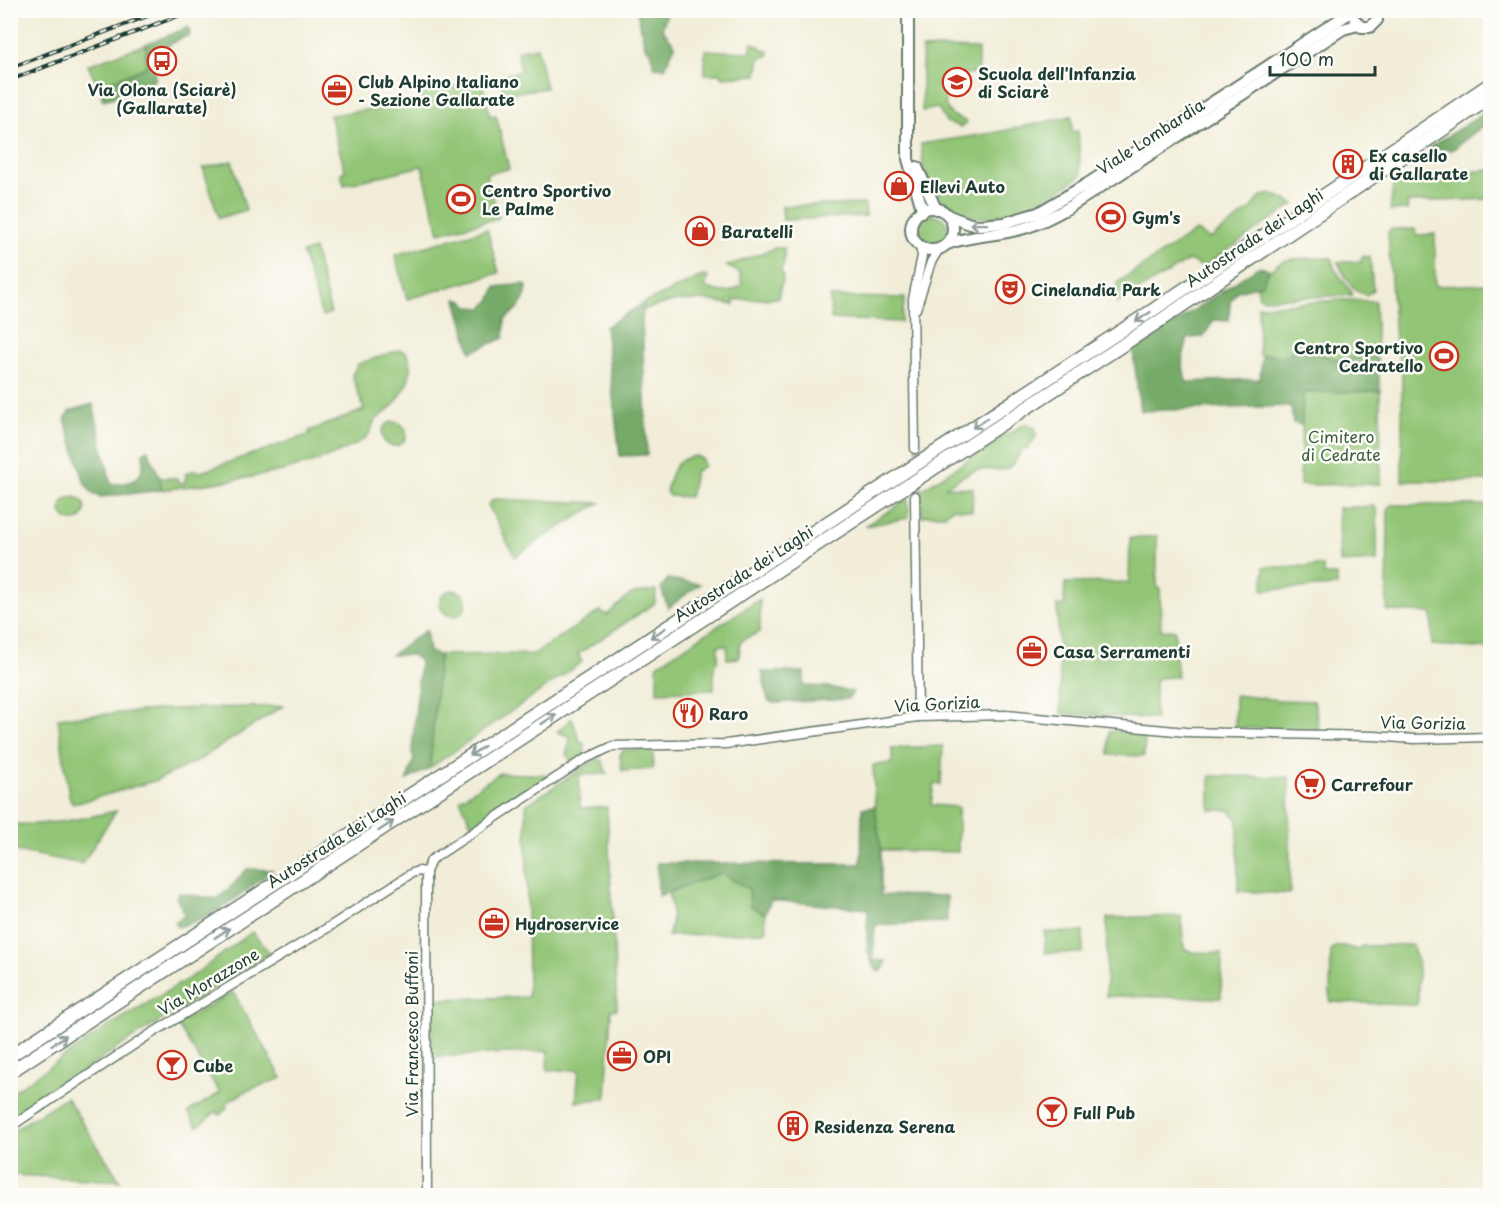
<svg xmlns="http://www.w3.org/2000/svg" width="1501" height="1206" font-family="'Playpen Sans',sans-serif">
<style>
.green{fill:#92c576;stroke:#588155;stroke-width:1.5}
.forest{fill:#75aa67;stroke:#4a744e;stroke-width:1.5}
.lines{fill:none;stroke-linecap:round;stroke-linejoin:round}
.minor-tunnel{stroke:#c7cab7;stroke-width:8;stroke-dasharray:8 4;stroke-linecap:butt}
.minor-casing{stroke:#687b6d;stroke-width:11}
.major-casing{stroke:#687b6d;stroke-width:14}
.highway-casing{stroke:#687b6d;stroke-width:15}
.minor{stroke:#fff;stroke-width:8}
.major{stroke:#fff;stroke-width:10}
.highway{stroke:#fff;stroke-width:12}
.rail-casing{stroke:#1f3d34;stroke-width:4.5}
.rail{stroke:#fdfcf7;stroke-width:2;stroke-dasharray:7;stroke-linecap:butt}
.oneway{stroke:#8f9e9a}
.labels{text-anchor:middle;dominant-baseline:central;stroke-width:5;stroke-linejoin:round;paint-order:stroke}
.poi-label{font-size:16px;font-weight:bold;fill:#1f3d34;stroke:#fdfcf7;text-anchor:start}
.street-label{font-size:16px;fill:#1f3d34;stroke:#fdfcf7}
.park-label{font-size:16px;fill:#3c5f44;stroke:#fdfcf7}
</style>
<rect width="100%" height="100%" fill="#fdfcf7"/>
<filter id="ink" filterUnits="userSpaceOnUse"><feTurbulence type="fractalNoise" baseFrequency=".0167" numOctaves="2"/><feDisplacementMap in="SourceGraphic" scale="12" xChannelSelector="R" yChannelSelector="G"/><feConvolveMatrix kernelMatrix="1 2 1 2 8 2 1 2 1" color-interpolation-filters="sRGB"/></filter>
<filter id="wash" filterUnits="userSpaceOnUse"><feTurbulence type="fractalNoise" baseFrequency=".008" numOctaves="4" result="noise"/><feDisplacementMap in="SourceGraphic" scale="24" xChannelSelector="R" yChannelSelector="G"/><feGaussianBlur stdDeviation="1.35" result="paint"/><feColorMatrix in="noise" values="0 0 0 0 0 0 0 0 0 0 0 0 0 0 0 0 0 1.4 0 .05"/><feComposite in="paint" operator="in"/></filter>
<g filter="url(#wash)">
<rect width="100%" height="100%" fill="#f1edd8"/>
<!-- green -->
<g class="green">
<path d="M752 43 769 52 768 56 760 58 757 75 722 77V74H705V50L750 52Z"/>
<path d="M146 44V67L142 70 101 85V94L88 65Z"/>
<path d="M537 47 546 88 503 94 501 76 521 71 517 51Z"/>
<path d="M942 48 978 49V73L949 75C945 86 941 103 950 113 953 117 962 119 967 122L961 127 946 122 938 108 922 111V49Z"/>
<path d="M482 83 490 116 496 115 509 169 486 174 499 218 439 233 422 166 344 185 341 173 345 171 330 115 421 102 420 91Z"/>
<path d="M1072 116V132L1078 131 1081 176C1043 203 977 242 939 196 933 188 927 181 924 172 922 163 922 153 921 144L993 133Z"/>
<path d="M232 161 246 210 219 218 203 168Z"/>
<path d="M1490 170V199L1408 202 1407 210 1390 211 1393 186C1421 170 1459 173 1490 170Z"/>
<path d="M1273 194 1294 204 1203 267 1189 260 1116 304 1117 283 1196 231 1210 239 1251 209 1261 196Z"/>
<path d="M865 204 866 216 783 220 782 206Z"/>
<circle cx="933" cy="230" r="15"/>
<path d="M487 229 499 273 407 299 395 255Z"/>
<path d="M1391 229H1415L1416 235 1435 234V286L1490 284V481H1402V374L1397 345 1395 341 1388 232Z"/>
<path d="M775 248H784V263L781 269 783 278 778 298 734 300V305C704 298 673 298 644 310V303L702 276 708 277 705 287C720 293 728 295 742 285L740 273 727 266Z"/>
<path d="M314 249 331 313 322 316 302 253Z"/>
<path d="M1362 256 1370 257 1373 290 1366 295C1351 291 1344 275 1338 262H1361Z"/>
<path d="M1332 258 1334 268 1352 293V295L1263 299 1259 297 1257 286 1261 284C1279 251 1297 260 1332 258Z"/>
<path d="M830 297 905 298 901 322 831 319Z"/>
<path d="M1343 300 1375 301 1377 356 1336 360 1319 354 1284 356 1259 355 1258 306Z"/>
<path d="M399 350 406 352C418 373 402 398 386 412 383 415 378 417 375 421 370 428 372 434 364 439 312 474 223 481 162 490L160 478H176L179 483 185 482 186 473 197 470 198 473 310 434 309 431 364 410 352 375 358 364Z"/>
<path d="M1380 391 1381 484 1300 485 1303 393Z"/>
<circle cx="394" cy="434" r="12"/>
<path d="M1027 424 1035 428 1036 437 1028 448 1021 450C1007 483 997 464 974 471 964 474 954 482 945 487L973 488 972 511 952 508 945 515H926L922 517 921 490 1022 425Z"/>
<path d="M696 456 702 459 704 466 695 472C693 481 693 489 689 497L669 496 666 491C672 471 673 459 696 456Z"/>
<circle cx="73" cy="509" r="12"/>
<path d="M494 499 600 503 544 537 515 557 488 505Z"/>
<path d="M908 499 909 518 865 526Z"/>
<path d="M1391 505H1490V649L1432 645V613L1387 611 1388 508Z"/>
<path d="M1373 506 1377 510V561L1340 563 1338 508Z"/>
<path d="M1157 536V587L1160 588 1161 630H1175L1177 677 1159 678 1155 680V719L1061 713 1057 605 1064 606 1065 583 1129 582 1130 538Z"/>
<path d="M1323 566 1324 575H1337V586L1263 590 1264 567Z"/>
<path d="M656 590 655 603 578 654 582 662 430 768 439 655 534 654 600 611 607 615 631 594Z"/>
<circle cx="453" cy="603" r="13"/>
<path d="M760 599V632L746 638 740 643 739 658 727 659V645L718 646V661L714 665V690L657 692V665Z"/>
<path d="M1235 695 1280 700 1314 701 1319 729 1235 728Z"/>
<path d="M283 706 199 760 157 780 78 803H72L69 796 58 718 168 709Z"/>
<path d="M572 718 579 739 584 744 585 751 580 758 571 761 566 754 571 737 557 732Z"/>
<path d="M1109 731 1145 733 1144 756 1109 755Z"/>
<path d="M943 746 941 784H934L931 805 958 807V852L881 850 875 807 873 765 892 763V748Z"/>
<path d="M647 749 653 752V769L622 771 620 755 623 750Z"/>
<path d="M595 760H602L607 774 579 775 580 808 607 807 617 1009 611 1010 606 1098 576 1102 579 1070H547L548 1051 431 1057V999L528 997 526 805Z"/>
<path d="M500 773 554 775 472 826 460 799Z"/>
<path d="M1210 776 1289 777 1290 894 1238 891V820L1229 810H1210Z"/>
<path d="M116 811 82 864 11 850V824C47 826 81 819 116 811Z"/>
<path d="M721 873 749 889 750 905 765 914 766 930 762 932 668 936C673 920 673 909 668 893Z"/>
<path d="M1181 916 1184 948 1192 952 1222 953 1221 998 1106 996 1107 918Z"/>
<path d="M252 932 270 953 131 1039 11 1120V1093L111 1025 191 977Z"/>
<rect x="1045" y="932" width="38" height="21"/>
<path d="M1413 945 1414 952 1418 961V1002L1416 1005 1330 1002 1331 949C1340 944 1348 946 1357 950L1362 946Z"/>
<path d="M233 992 282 1078 246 1091 226 1103 227 1107 220 1115 216 1112 197 1127 188 1112 220 1093 177 1024Z"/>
<path d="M66 1097 120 1181 14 1175 11 1169V1132Z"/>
</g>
<!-- forest -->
<g class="forest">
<path d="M668 10 662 29 675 45 665 68 654 67 650 50 645 47 637 11Z"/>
<path d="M189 27 190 35C168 42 151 54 155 79 142 90 120 96 103 100L101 94V85L146 67V44Z"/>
<path d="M1490 109V124L1481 127 1452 150 1429 148Z"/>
<path d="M1258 267 1269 269 1261 285 1237 291 1230 302 1229 321 1214 320 1203 337 1188 338 1182 361 1186 382 1260 379 1262 355 1284 356 1294 349 1319 354 1336 360 1377 356 1380 391 1303 393 1302 425 1293 423 1291 406 1140 411 1133 351Z"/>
<path d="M524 284 527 286C527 301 516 311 505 319L504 338 471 352 456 299 463 301 469 307 483 308 491 299 496 287Z"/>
<path d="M644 303 642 320 647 455 620 456 605 327Z"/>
<path d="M93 404 111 484C135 484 146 477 143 453L148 450 160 478 162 490 101 497 93 494 85 484 65 419 70 411Z"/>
<path d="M668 579 700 584 668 608 661 588Z"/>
<path d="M426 630 429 652 439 655 430 768 407 780 414 759 412 752 420 661 412 655H391Z"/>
<path d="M762 672H804V686L828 687 853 692 848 699 774 703 768 701Z"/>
<path d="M875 807 881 850V895L947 896V922L875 925 873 960 886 961 884 968 879 972C861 954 868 932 868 909L771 900 765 914 750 906 749 889 721 873 658 896 657 863 861 864 862 808Z"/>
<path d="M247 869 272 870C246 892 211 920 177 927L175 922 185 915 176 897 179 893 217 899C230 890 236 881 247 869Z"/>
</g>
</g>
<g filter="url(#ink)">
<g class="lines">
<!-- minor-tunnel -->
<path class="minor-tunnel" d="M915 449V496"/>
<!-- minor casing -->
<g class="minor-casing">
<g id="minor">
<path d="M916 309 931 262 939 249"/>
<path d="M915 449 913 299 922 256 920 246"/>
<path d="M915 496 918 717"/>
<path d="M10 1127 149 1035 329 927 412 873 418 871 426 872"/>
<path d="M427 1196 426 872 431 860 583 760 613 746 726 744 918 717 1007 715 1186 732 1375 736 1414 739 1490 737"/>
</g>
</g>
<!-- major casing -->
<g class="major-casing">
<g id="major">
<path d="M908 10V159L922 209 921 212"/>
<path d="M1355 20 1361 27H1370L1377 20V10"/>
<path d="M917 167 936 209"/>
<circle cx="932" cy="229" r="21"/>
<path d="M949 216 970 224 980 225 1004 223 1038 213 1087 184 1354 10"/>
<path d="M947 244C971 235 996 236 1021 229 1038 225 1053 216 1068 208L1343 29 1358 25"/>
</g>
</g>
<!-- highway casing -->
<g class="highway-casing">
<g id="highway">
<path d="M10 1056 1153 310 1490 84"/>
<path d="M10 1072 1158 322 1490 98"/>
</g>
</g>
<!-- minor -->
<use href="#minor" class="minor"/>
<!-- major -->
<use href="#major" class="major"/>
<!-- highway -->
<use href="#highway" class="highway"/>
<!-- rail casing -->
<g class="rail-casing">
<g id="rail">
<path d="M10 68 163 10"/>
<path d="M10 80 193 10"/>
</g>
</g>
<!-- rail -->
<use href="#rail" class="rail"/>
</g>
<!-- one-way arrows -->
<defs><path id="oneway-shaft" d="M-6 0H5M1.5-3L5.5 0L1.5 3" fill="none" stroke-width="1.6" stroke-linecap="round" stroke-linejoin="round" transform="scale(1.5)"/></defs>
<g class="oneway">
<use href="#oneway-shaft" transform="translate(979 224) rotate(-179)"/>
<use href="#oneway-shaft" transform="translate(1143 317) rotate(147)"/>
<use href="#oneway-shaft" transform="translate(980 423) rotate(147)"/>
<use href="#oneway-shaft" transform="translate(658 633) rotate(147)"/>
<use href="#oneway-shaft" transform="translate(549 719) rotate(-33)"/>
<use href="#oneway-shaft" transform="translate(477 751) rotate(147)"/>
<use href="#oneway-shaft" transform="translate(386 826) rotate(-33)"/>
<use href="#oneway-shaft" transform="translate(222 933) rotate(-33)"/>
<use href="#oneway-shaft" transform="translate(59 1040) rotate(-33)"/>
</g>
</g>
<!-- icons -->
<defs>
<g id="bus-ring" transform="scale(1.5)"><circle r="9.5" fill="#fdfcf7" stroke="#c8321e" stroke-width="1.5"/><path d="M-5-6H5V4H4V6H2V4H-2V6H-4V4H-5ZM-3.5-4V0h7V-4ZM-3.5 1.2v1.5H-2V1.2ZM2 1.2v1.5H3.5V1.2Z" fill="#c8321e"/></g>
<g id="school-ring" transform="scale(1.5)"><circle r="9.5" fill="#fdfcf7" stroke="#c8321e" stroke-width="1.5"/><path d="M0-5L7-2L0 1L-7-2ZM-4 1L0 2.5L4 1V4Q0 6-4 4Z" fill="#c8321e"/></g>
<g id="office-ring" transform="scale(1.5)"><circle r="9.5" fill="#fdfcf7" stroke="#c8321e" stroke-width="1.5"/><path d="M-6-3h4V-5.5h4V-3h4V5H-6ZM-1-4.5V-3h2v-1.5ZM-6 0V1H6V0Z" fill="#c8321e"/></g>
<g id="building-ring" transform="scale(1.5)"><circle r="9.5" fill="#fdfcf7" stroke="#c8321e" stroke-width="1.5"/><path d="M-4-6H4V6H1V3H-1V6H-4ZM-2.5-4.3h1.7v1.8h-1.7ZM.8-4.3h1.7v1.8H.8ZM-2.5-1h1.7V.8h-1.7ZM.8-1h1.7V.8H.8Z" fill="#c8321e"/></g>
<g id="shop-ring" transform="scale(1.5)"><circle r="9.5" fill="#fdfcf7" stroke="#c8321e" stroke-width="1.5"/><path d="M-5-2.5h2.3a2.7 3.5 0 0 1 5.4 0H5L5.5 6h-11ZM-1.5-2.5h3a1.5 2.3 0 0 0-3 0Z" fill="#c8321e"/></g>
<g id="stadium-ring" transform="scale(1.5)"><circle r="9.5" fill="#fdfcf7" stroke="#c8321e" stroke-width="1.5"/><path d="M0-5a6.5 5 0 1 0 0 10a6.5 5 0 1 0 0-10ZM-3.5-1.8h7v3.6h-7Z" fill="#c8321e"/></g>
<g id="theatre-ring" transform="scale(1.5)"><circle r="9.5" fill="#fdfcf7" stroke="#c8321e" stroke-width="1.5"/><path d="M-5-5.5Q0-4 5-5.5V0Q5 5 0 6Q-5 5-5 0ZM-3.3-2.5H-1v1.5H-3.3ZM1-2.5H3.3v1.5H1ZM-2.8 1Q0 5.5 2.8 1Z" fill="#c8321e"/></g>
<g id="restaurant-ring" transform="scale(1.5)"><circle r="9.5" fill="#fdfcf7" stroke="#c8321e" stroke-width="1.5"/><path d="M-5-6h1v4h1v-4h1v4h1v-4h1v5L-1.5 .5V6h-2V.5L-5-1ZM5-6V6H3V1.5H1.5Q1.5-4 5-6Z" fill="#c8321e"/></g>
<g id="supermarket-ring" transform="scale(1.5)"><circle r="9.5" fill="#fdfcf7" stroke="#c8321e" stroke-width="1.5"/><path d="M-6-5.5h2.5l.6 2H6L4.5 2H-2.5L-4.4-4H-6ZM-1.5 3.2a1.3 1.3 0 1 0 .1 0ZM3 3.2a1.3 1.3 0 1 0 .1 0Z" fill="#c8321e"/></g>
<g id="bar-ring" transform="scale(1.5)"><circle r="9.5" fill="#fdfcf7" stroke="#c8321e" stroke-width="1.5"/><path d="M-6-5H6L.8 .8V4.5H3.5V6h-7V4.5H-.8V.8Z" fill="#c8321e"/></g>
</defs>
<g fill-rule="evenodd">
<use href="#bus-ring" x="162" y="61"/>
<use href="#school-ring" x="957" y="82"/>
<use href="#office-ring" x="337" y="90"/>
<use href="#building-ring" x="1348" y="164"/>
<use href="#shop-ring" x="899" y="186"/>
<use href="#stadium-ring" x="461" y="199"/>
<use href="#stadium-ring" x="1111" y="217"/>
<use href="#shop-ring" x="700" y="231"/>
<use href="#theatre-ring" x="1010" y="289"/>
<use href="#stadium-ring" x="1444" y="356"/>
<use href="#office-ring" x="1032" y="651"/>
<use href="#restaurant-ring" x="688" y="713"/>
<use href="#supermarket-ring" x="1310" y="784"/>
<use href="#office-ring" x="494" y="923"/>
<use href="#office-ring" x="622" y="1056"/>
<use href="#bar-ring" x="172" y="1065"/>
<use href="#bar-ring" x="1052" y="1112"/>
<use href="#building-ring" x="793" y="1126"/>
</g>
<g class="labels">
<!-- poi labels -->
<g class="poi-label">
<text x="978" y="73">Scuola dell'Infanzia<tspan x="978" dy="18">di Sciarè</tspan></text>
<text x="358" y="81">Club Alpino Italiano<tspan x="358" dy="18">- Sezione Gallarate</tspan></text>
<text x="162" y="89" text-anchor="middle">Via Olona (Sciarè)<tspan x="162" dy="18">(Gallarate)</tspan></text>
<text x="1369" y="155">Ex casello<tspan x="1369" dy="18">di Gallarate</tspan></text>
<text x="920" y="186">Ellevi Auto</text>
<text x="482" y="190">Centro Sportivo<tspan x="482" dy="18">Le Palme</tspan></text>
<text x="1132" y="217">Gym's</text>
<text x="721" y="231">Baratelli</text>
<text x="1031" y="289">Cinelandia Park</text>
<text x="1423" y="347" text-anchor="end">Centro Sportivo<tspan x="1423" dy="18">Cedratello</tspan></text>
<text x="1053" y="651">Casa Serramenti</text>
<text x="709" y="713">Raro</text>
<text x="1331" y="784">Carrefour</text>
<text x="515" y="923">Hydroservice</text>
<text x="643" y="1056">OPI</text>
<text x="193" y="1065">Cube</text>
<text x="1073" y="1112">Full Pub</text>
<text x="814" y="1126">Residenza Serena</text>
</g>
<!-- street labels -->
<g class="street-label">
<text transform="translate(1150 136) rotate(-33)">Viale Lombardia</text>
<text transform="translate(1254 237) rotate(-34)">Autostrada dei Laghi</text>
<text transform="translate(743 573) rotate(-33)">Autostrada dei Laghi</text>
<text transform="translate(937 703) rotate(-3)">Via Gorizia</text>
<text transform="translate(1423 722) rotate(1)">Via Gorizia</text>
<text transform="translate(336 839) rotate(-33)">Autostrada dei Laghi</text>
<text transform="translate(208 981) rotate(-31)">Via Morazzone</text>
<text transform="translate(411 1034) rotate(-90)">Via Francesco Buffoni</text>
</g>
<!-- park labels -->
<g class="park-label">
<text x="1341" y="436">Cimitero<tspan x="1341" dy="18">di Cedrate</tspan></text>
</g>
</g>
<!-- margin -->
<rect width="1501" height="1206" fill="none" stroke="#fdfcf7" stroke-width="36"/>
<!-- scale -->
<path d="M1270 66v9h105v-9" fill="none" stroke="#1f3d34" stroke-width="3"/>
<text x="1279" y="66" font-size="18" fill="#1f3d34" stroke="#fdfcf7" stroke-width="4.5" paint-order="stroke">100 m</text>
</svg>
